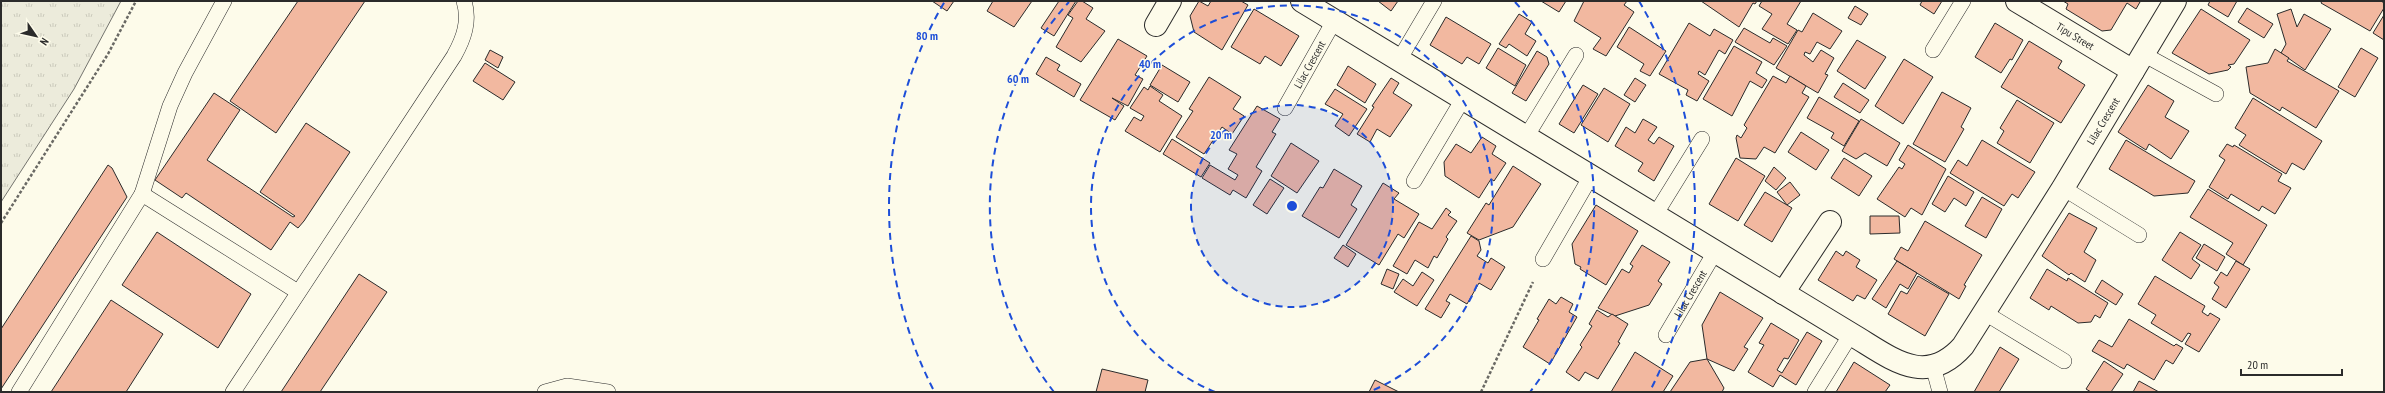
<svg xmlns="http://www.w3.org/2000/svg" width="2385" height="393" font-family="'PT Sans Narrow',sans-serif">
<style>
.grass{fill:url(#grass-tufts);stroke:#74746e}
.building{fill:#f2b8a0;stroke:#2b2b2b}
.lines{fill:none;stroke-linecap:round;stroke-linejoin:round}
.service-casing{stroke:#2b2b2b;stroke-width:16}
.minor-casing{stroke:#2b2b2b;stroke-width:24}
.path{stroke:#6a6964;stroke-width:2.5;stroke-dasharray:3 2;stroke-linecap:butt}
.service{stroke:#fdfbea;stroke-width:15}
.minor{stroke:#fdfbea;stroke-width:22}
.ring{fill:none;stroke:#1d4ed8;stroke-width:2;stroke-dasharray:7 5}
.labels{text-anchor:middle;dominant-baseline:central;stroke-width:3;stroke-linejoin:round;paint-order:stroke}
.street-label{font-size:11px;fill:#2b2b2b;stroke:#fdfbea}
.centre{fill:#1d4ed8;stroke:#fdfbea;stroke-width:2}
.ring-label{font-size:12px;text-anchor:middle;font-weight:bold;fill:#1d4ed8;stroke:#fdfbea;stroke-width:3;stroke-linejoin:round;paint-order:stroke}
</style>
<defs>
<pattern id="grass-tufts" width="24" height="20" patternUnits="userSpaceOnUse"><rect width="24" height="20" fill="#ecebdb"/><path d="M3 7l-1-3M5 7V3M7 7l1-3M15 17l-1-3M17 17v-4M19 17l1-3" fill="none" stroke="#cbcabc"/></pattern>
</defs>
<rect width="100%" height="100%" fill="#fdfbea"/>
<!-- grass -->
<path class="grass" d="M1 1H121L74 89 1 202Z"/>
<!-- building -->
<g class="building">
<path d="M298 1H365L276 133 230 101Z"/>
<path d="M932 1H954L947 11Z"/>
<path d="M993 1H1032L1014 27 987 11Z"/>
<path d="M1059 1H1076L1054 36 1041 28Z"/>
<path d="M1078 1H1082L1093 8 1086 19 1105 31 1081 62 1056 47 1073 18 1068 15Z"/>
<path d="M1199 1 1208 6 1211 1H1241L1248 5 1222 50 1194 32 1190 16Z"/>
<path d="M1378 1H1398L1391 11Z"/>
<path d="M1541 1H1566L1559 12Z"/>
<path d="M1584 1H1627L1624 5 1634 12 1606 56 1593 49 1601 38 1574 21Z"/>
<path d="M1701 1H1757L1755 4 1753 3 1739 27Z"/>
<path d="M1762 1H1801L1787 24 1797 30 1788 44 1762 29 1772 14 1759 6Z"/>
<path d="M1922 1H1942L1934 14 1920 5Z"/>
<path d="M2063 1H2138L2140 2 2136 9 2127 3 2111 30 2102 31 2066 9 2068 4Z"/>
<path d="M2210 1H2237L2228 17 2208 5Z"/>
<path d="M2322 1H2381L2384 3V8L2370 31 2321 3Z"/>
<path d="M1855 6 1868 14 1861 25 1848 18Z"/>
<path d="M2247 8 2273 24 2264 38 2238 22Z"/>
<path d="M1254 9 1299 36 1281 66 1265 56 1260 64 1231 47Z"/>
<path d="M2201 9 2250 40 2234 64 2228 65 2231 67 2228 70 2209 74 2172 53Z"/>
<path d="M2291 9 2297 27 2304 14 2331 29 2305 70 2281 53 2286 44 2277 14Z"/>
<path d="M1813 13 1842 31 1830 49 1817 42 1810 54 1805 52 1804 55 1813 62 1821 50 1834 58 1825 74 1828 75 1818 93 1776 68 1798 30 1802 32Z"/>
<path d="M1519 14 1532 22 1525 34 1536 41 1527 56 1509 44 1506 48 1499 44Z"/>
<path d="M2384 15V40L2373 33Z"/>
<path d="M1446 17 1491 44 1479 64 1467 57 1462 64 1430 45Z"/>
<path d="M1689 23 1710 36 1714 29 1733 40 1725 54 1719 50 1705 75 1699 71 1698 74 1709 81 1697 101 1686 95 1688 90 1659 74Z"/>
<path d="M1995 23 2023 40 2012 60 2010 59 2001 73 1975 57Z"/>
<path d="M1629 27 1666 51 1650 76 1640 71 1644 64 1617 47Z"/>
<path d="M1744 28 1770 43 1773 38 1787 46 1774 65 1735 42Z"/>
<path d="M1118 39 1147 56 1135 75 1143 79 1128 106 1112 98 1124 106 1115 120 1080 100Z"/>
<path d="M1857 40 1886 57 1865 89 1837 71Z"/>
<path d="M2029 41 2062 61 2058 68 2085 85 2061 123 2001 87Z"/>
<path d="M1734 46 1762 62 1756 73 1767 80 1762 88 1750 81 1732 116 1703 99Z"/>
<path d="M1498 48 1526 65 1515 86 1486 68Z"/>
<path d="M2361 48 2378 58 2355 97 2338 87Z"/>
<path d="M2275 49 2289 58 2287 61 2339 91 2316 128 2282 107 2280 111 2250 93 2246 67 2268 63Z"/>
<path d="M490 50 503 57 498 68 485 60Z"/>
<path d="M1537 51 1547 57 1549 64 1526 101 1512 93Z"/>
<path d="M1046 57 1060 65 1057 70 1081 84 1074 97 1036 74Z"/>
<path d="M1904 59 1933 77 1903 124 1875 106Z"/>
<path d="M485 63 515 82 503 100 473 81Z"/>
<path d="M1162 65 1190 82 1178 102 1150 85Z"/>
<path d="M1348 66 1376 84 1365 103 1337 85Z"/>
<path d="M1773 76 1786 83 1790 76 1806 86 1802 93 1809 97 1775 153 1764 147 1756 159 1740 158 1736 138 1737 135 1741 138 1747 128 1744 125Z"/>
<path d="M1209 77 1241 97 1233 109 1244 116 1232 134 1222 127 1204 154 1176 137 1193 111 1189 109Z"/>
<path d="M1391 78 1399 83 1393 93 1412 105 1390 137 1377 129 1370 142 1357 134 1374 107 1372 106Z"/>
<path d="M1635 78 1646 85 1635 102 1624 95Z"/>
<path d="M1843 83 1869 100 1860 113 1834 97Z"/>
<path d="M1583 85 1598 94 1574 133 1559 124Z"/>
<path d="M2148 85 2174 101 2165 117 2189 131 2171 159 2149 144 2146 150 2118 132Z"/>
<path d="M1150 86 1163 95 1159 101 1182 116 1160 152 1125 131 1134 117 1141 121 1144 116 1130 108 1144 87 1148 90Z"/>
<path d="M1604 88 1630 104 1608 142 1581 125Z"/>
<path d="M1335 89 1367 109 1349 136 1335 126 1343 114 1325 104Z"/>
<path d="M1942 92 1971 108 1961 127 1964 129 1945 162 1913 144Z"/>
<path d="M214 93 240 110 207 160 293 217 295 216 260 192 306 123 350 152 304 221 298 228 290 222 271 250 186 193 182 198 155 180Z"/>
<path d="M1819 97 1859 121 1844 146 1831 138 1834 133 1807 118Z"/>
<path d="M2253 98 2322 141 2304 170 2292 163 2286 174 2239 145 2246 135 2235 128Z"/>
<path d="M2017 100 2054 123 2030 163 1997 143 2004 131 2000 128Z"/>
<path d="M1257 106 1280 119 1272 132 1276 134 1256 167 1262 171 1246 198 1233 190 1230 195 1202 178 1210 165 1235 180 1238 175 1228 169 1237 154 1229 150Z"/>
<path d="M1643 119 1657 127 1648 140 1654 144 1659 137 1674 146 1654 181 1638 171 1643 163 1615 146 1626 127 1635 133Z"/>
<path d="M1861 119 1900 143 1887 166 1865 153 1856 159 1842 151Z"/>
<path d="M1801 132 1829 150 1816 170 1788 152Z"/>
<path d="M1482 137 1496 146 1492 154 1506 163 1494 181 1491 179 1479 198 1445 176 1444 162 1456 144 1471 153Z"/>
<path d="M1172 139 1210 163 1201 177 1163 154Z"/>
<path d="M1982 140 2035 172 2018 198 2012 194 2004 206 1950 173 1958 160 1967 166Z"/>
<path d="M2126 140 2195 181 2188 193 2154 196 2109 169Z"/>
<path d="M1291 143 1319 161 1297 193 1271 176Z"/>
<path d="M2227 144 2233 147 2234 145 2282 174 2278 181 2291 188 2275 214 2262 206 2259 211 2231 194 2228 199 2209 187 2225 160 2219 156Z"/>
<path d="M1908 145 1946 169 1922 215 1911 208 1905 217 1877 199 1899 167 1902 169 1905 164 1899 160Z"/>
<path d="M1736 158 1765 176 1738 221 1709 204Z"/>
<path d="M1844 158 1872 176 1859 196 1831 178Z"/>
<path d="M108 165 112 168 127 197 1 389V329Z"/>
<path d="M1513 166 1541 184 1513 227 1479 240 1467 233 1486 203 1489 205Z"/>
<path d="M1774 167 1786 178 1776 190 1765 181Z"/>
<path d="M1334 169 1362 186 1351 205 1357 209 1339 238 1302 216 1320 187 1323 188Z"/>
<path d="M1948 176 1974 192 1966 206 1954 198 1945 212 1932 204Z"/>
<path d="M1270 179 1284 188 1267 214 1253 205Z"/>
<path d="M1790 182 1800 195 1787 205 1777 192Z"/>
<path d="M1383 183 1399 193 1394 199 1419 214 1404 238 1398 234 1379 265 1346 245Z"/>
<path d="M2208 189 2267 225 2243 265 2226 254 2233 243 2190 217Z"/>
<path d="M1765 192 1792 208 1772 242 1744 225Z"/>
<path d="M1982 197 2002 209 1986 238 1965 226Z"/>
<path d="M1596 205 1638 231 1606 285 1580 269 1581 267 1575 264 1572 244Z"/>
<path d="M1446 208 1451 212 1448 215 1457 221 1446 237 1448 239 1437 258 1434 256 1428 268 1415 260 1407 274 1393 266 1419 222 1432 229Z"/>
<path d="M2069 213 2097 228 2084 252 2096 260 2085 282 2071 273 2069 275 2042 256Z"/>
<path d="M1870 216H1899L1900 233 1870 234Z"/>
<path d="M1925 221 1982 255 1964 285 1966 286 1959 299 1894 259 1901 247 1908 251Z"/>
<path d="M157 232 251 294 218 348 122 285Z"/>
<path d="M2180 232 2201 245 2192 259 2200 265 2191 279 2162 260Z"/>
<path d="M1471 236 1479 241 1481 250 1477 256 1488 263 1491 258 1505 267 1491 290 1479 283 1467 304 1450 294 1446 301 1450 303 1441 318 1425 309Z"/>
<path d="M2204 244 2225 257 2217 271 2196 258Z"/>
<path d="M1343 245 1356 254 1348 267 1334 258Z"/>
<path d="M1642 245 1670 262 1658 281 1662 284 1649 305 1615 316 1598 308 1622 269 1629 273 1633 266 1630 264Z"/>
<path d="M1836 251 1843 256 1846 251 1860 260 1856 267 1877 280 1865 299 1857 295 1853 301 1818 280Z"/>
<path d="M1897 261 1917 273 1908 289 1900 284 1886 308 1872 299Z"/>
<path d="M2236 261 2250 269 2226 308 2212 299 2219 287 2214 283 2221 272 2227 276Z"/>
<path d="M1387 269 1399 274 1393 289 1381 284Z"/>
<path d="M2047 269 2067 281 2068 278 2108 303 2100 318 2095 315 2091 322 2078 323 2051 306 2049 310 2030 298Z"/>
<path d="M1422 272 1434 280 1417 306 1394 292 1403 279 1413 286Z"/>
<path d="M359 274 387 292 320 392H281Z"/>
<path d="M1918 276 1949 294 1925 336 1888 314 1901 291 1907 294Z"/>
<path d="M2155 276 2205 306 2202 312 2208 316 2210 313 2220 319 2199 352 2185 344 2191 334 2188 333 2182 342 2151 323 2156 315 2138 304Z"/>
<path d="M2102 280 2123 294 2116 305 2095 292Z"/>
<path d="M1720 292 1763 318 1744 347 1748 349 1734 371 1707 359 1702 325Z"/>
<path d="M1561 297 1573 304 1569 312 1577 317 1550 364 1523 347 1539 320 1537 319 1549 299 1556 304Z"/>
<path d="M111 300 163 334 126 392H51Z"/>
<path d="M1597 310 1608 317 1612 314 1628 324 1618 342 1620 343 1598 379 1585 372 1579 381 1566 372 1582 347 1580 345 1592 326 1589 324Z"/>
<path d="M2129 319 2174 346 2176 344 2183 348 2173 364 2166 360 2154 380 2127 364 2124 369 2092 351 2099 340 2112 347Z"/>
<path d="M1771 323 1799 340 1788 359 1784 358 1777 370 1782 373 1807 332 1822 341 1796 385 1780 375 1773 387 1748 372 1764 345 1759 343Z"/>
<path d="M2000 347 2019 359 1999 392H1974Z"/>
<path d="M1635 352 1673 376 1663 392H1611Z"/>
<path d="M1707 359 1724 388 1722 392H1670L1690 362Z"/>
<path d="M2104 361 2123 374 2111 392H2091L2086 389Z"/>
<path d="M1854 362 1890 385 1885 392H1836Z"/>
<path d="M1102 369 1148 380 1145 392H1096Z"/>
<path d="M1375 380 1399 392H1369Z"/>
<path d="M2139 381 2159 392H2133Z"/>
</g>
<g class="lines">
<!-- service casing -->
<g class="service-casing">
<g id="service">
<path d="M1933 50 1963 1"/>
<path d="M2143 54 2216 94"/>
<path d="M1399 60 1434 1"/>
<path id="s1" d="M1285 108 1334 21"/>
<path d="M1526 137 1576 55"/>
<path d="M1414 181 1463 99"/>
<path d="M2063 188 2139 235"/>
<path d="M142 194 170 106 185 73 224 1"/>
<path d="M1655 215 1702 139"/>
<path d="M1543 259 1591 176"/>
<path d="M1985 313 2064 361"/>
<path id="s2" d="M1666 335 1715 252"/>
<path d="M1933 366 1940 392"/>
<path d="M19 392 142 194 298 292"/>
<path d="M233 392 454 56C464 38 470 21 464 1"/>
<path d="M545 392 567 386 608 392"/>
<path d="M1815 392 1851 334"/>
</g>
</g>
<!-- minor casing -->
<g class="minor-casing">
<g id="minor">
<path id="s3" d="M1302 1 1851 334C1890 357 1925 389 1963 346L2063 188 2175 1"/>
<path id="s4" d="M2017 1 2133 71"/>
<path d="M1156 25 1170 1"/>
<path d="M1783 293 1830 222"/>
</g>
</g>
<!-- path -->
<g class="path">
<path d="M1 223 108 54 136 1"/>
<path d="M1481 392 1533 282"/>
</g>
<!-- service -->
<use href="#service" class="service"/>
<!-- minor -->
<use href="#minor" class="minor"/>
</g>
<!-- distance rings -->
<circle cx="1292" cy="206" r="101" fill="#1d4ed8" fill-opacity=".12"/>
<g class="ring">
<circle cx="1292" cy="206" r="101"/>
<path d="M1215 392A201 201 0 1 1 1369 392"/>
<path d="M1054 392A302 302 0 0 1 1069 2M1515 2A302 302 0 0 1 1530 392"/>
<path d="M933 389A403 403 0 0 1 945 1M1639 1A403 403 0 0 1 1651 389"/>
</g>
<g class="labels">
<!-- street labels -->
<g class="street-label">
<text stroke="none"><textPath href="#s4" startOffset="68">Tipu Street</textPath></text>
<text stroke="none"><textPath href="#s1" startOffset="50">Lilac Crescent</textPath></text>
<text stroke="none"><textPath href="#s3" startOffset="1034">Lilac Crescent</textPath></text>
<text stroke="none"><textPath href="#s2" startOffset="48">Lilac Crescent</textPath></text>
</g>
</g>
<circle cx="1292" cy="206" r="6" class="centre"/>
<g class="ring-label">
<text x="927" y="40">80 m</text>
<text x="1150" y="68">40 m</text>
<text x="1018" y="83">60 m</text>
<text x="1221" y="139">20 m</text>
</g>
<!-- border -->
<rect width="2385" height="393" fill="none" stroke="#2b2b2b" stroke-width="4"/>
<!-- north arrow -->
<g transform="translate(36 36) rotate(124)" stroke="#fdfbea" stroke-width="3" paint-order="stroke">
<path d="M0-3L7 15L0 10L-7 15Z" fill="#2b2b2b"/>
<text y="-6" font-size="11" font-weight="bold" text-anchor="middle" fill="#2b2b2b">N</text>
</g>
<!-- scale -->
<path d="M2241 369v6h101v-6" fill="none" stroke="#2b2b2b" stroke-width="2"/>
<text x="2247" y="369" font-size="12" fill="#2b2b2b" stroke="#fdfbea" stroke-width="3" paint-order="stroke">20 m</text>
</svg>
